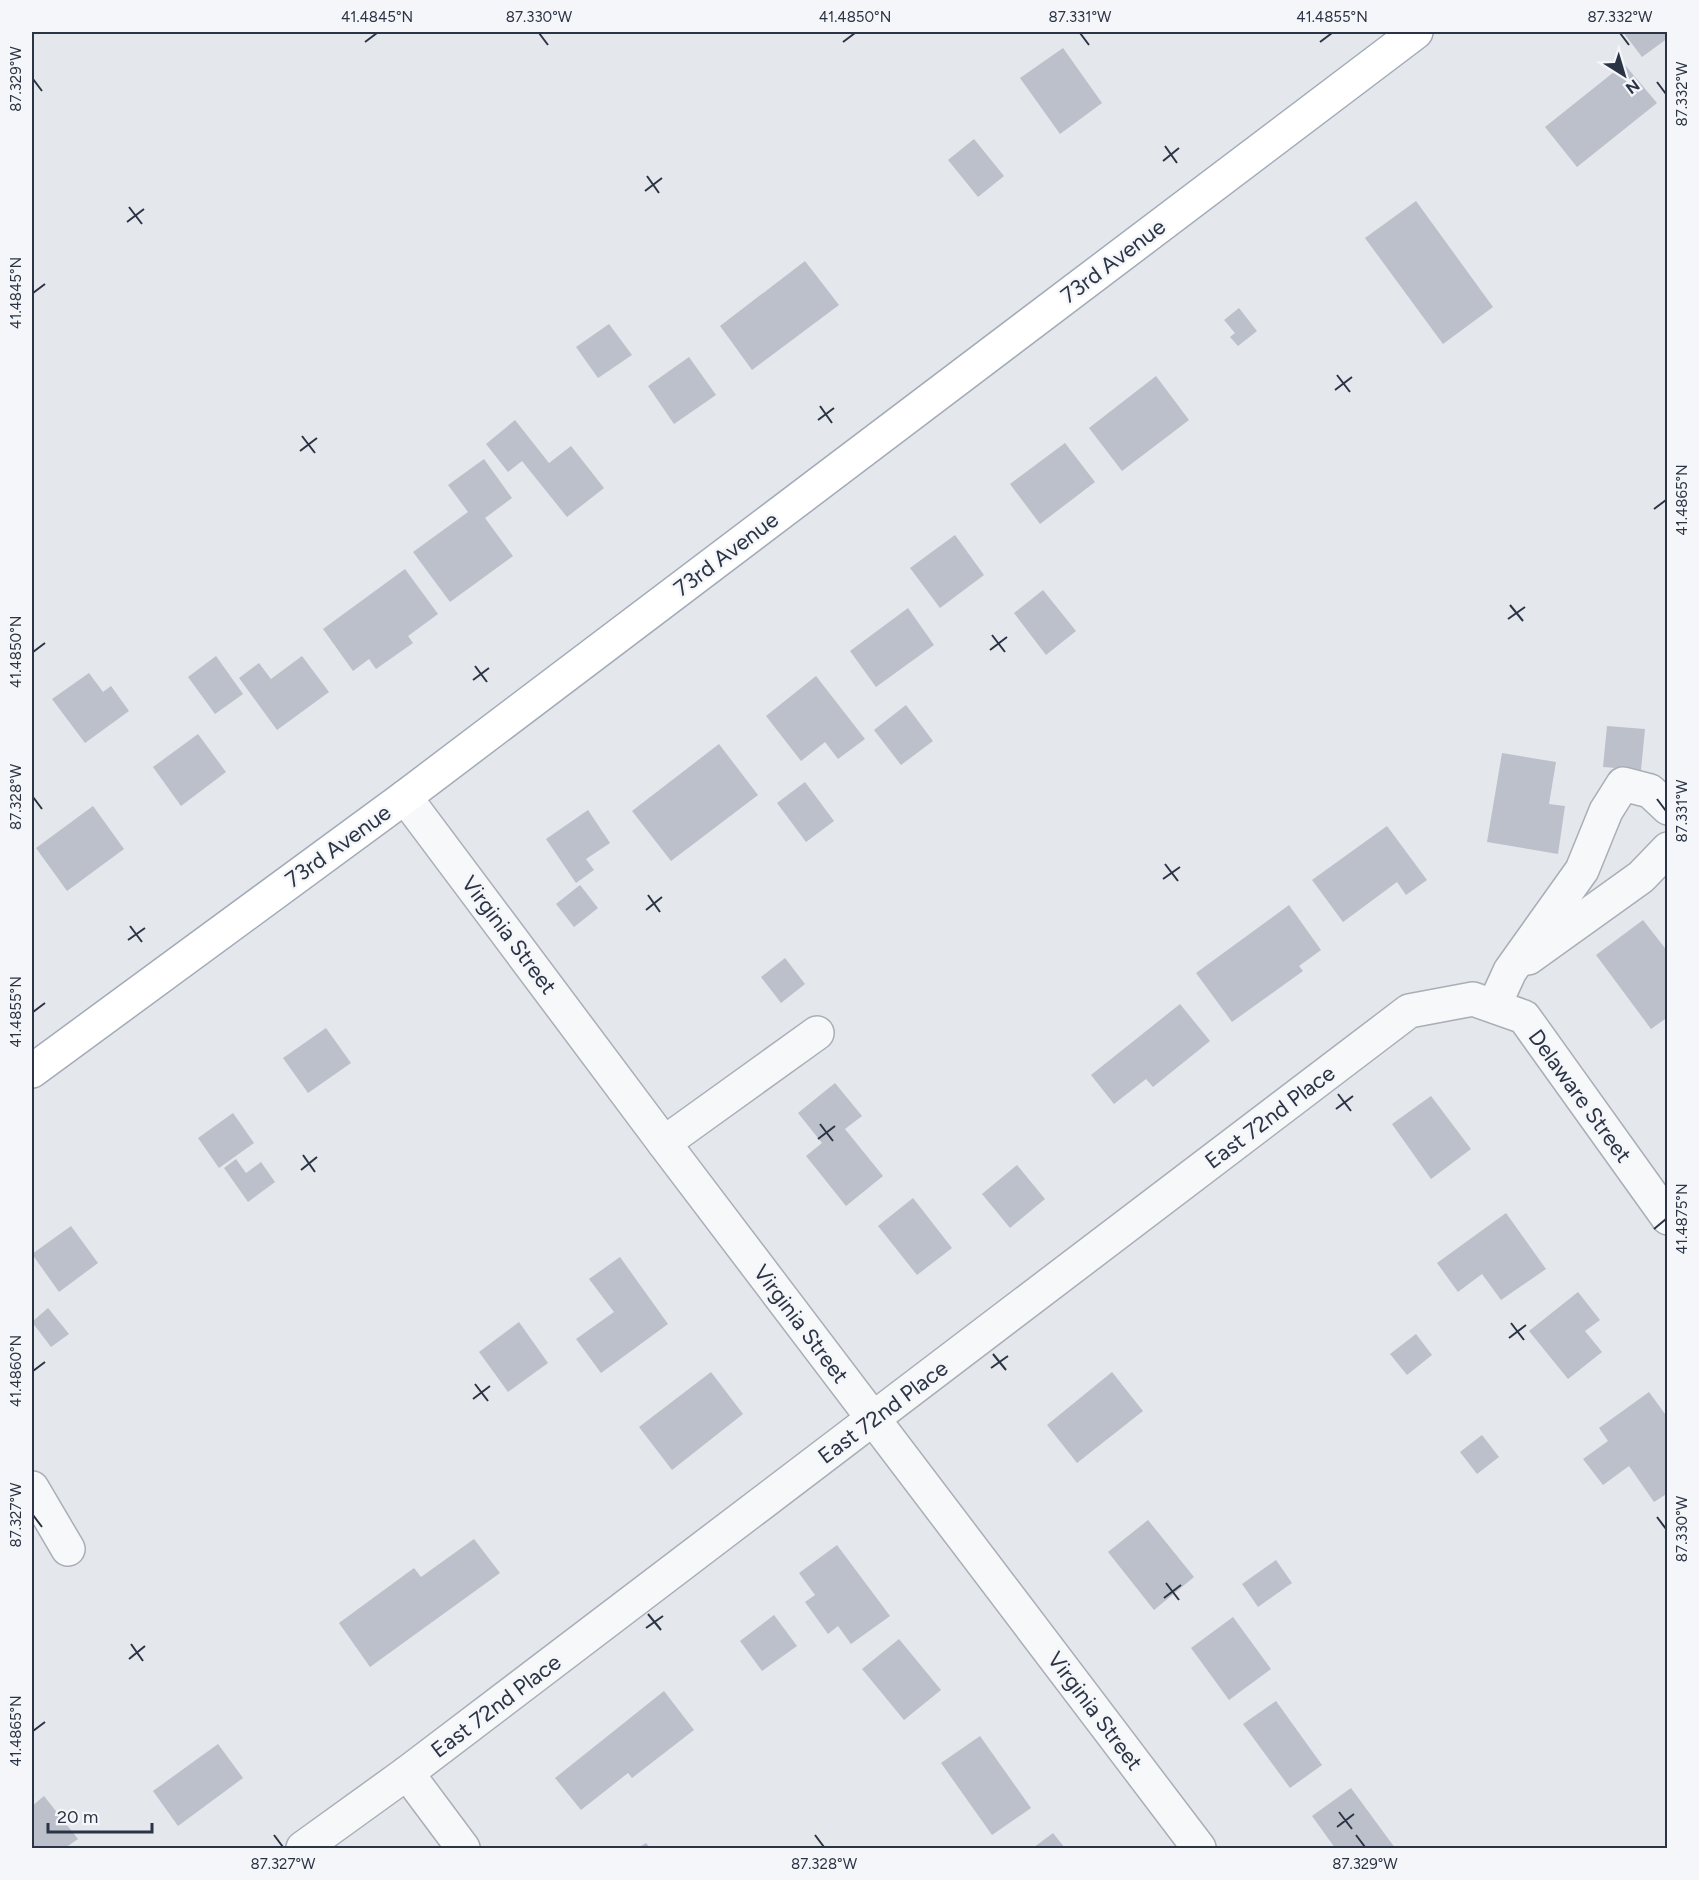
<svg xmlns="http://www.w3.org/2000/svg" width="1699" height="1880" font-family="Figtree,sans-serif">
<style>
.building{fill:#bbc0ca}
.lines{fill:none;stroke-linecap:round;stroke-linejoin:round}
.minor-casing{stroke:#a9aeb7;stroke-width:36}
.major-casing{stroke:#a3abb8;stroke-width:36}
.minor{stroke:#f7f8fa;stroke-width:33}
.major{stroke:#fff;stroke-width:33}
.ticks{fill:none;stroke:#2b3445;stroke-width:2}
.labels{text-anchor:middle;dominant-baseline:central;stroke-width:5;stroke-linejoin:round;paint-order:stroke}
.street-label{font-size:22px;fill:#2b3445;stroke:#f4f6f9}
.neatline{fill:none;stroke:#2b3445;stroke-width:2}
.ticks-label{font-size:15px;text-anchor:middle;fill:#2b3445}
</style>
<rect width="100%" height="100%" fill="#e4e7ec"/>
<!-- building -->
<g class="building">
<path d="M1623 32H1668V38L1642 57Z"/>
<path d="M1063 48 1102 103 1060 134 1020 78Z"/>
<path d="M1624 64 1657 103 1577 167 1545 127Z"/>
<path d="M974 139 1004 176 978 197 948 160Z"/>
<path d="M1416 201 1493 307 1443 344 1365 238Z"/>
<path d="M805 261 839 305 752 370 720 326Z"/>
<path d="M1239 308 1257 331 1238 346 1230 337 1235 333 1224 320Z"/>
<path d="M609 324 632 355 598 378 576 347Z"/>
<path d="M689 357 716 395 674 424 648 386Z"/>
<path d="M1156 376 1189 420 1122 471 1089 428Z"/>
<path d="M515 420 549 463 571 446 604 488 567 517 522 461 508 472 486 444Z"/>
<path d="M1065 443 1095 482 1040 524 1010 484Z"/>
<path d="M484 459 512 498 485 518 513 556 450 602 413 552 468 512 448 485Z"/>
<path d="M955 535 984 575 940 608 910 568Z"/>
<path d="M405 569 438 614 408 636 413 643 376 669 369 659 353 671 323 629Z"/>
<path d="M1043 590 1076 631 1046 655 1014 613Z"/>
<path d="M908 608 934 645 876 687 850 651Z"/>
<path d="M216 656 243 694 215 714 188 677Z"/>
<path d="M302 656 329 692 277 730 239 678 259 663 271 679Z"/>
<path d="M89 673 103 692 111 686 129 711 85 743 52 699Z"/>
<path d="M816 676 865 739 838 759 825 742 801 761 766 716Z"/>
<path d="M906 705 933 741 901 765 874 730Z"/>
<path d="M1607 726 1645 729 1641 770 1603 767Z"/>
<path d="M198 734 226 772 181 806 153 767Z"/>
<path d="M719 744 758 795 671 861 632 811Z"/>
<path d="M1502 753 1556 762 1549 804 1565 806 1558 854 1487 842Z"/>
<path d="M805 782 834 821 806 842 777 803Z"/>
<path d="M93 806 124 849 67 891 36 848Z"/>
<path d="M588 810 610 843 586 859 594 870 576 883 546 839Z"/>
<path d="M1387 826 1427 880 1406 895 1397 882 1343 922 1312 880Z"/>
<path d="M580 885 598 908 574 927 556 904Z"/>
<path d="M1289 905 1321 950 1299 966 1303 971 1232 1022 1196 973Z"/>
<path d="M1643 920 1668 952V1017L1651 1029 1596 955Z"/>
<path d="M785 958 805 984 781 1003 761 977Z"/>
<path d="M1180 1004 1210 1041 1153 1087 1146 1079 1114 1104 1091 1075Z"/>
<path d="M326 1028 351 1063 308 1093 283 1058Z"/>
<path d="M835 1083 862 1116 845 1129 883 1176 846 1206 806 1156 822 1143 798 1113Z"/>
<path d="M1431 1096 1471 1149 1431 1179 1392 1124Z"/>
<path d="M233 1113 254 1143 219 1168 198 1138Z"/>
<path d="M236 1159 246 1173 261 1162 275 1182 248 1202 224 1168Z"/>
<path d="M1017 1165 1045 1199 1010 1228 982 1194Z"/>
<path d="M913 1198 952 1248 917 1275 878 1226Z"/>
<path d="M1506 1213 1546 1269 1501 1300 1482 1274 1458 1292 1437 1263Z"/>
<path d="M71 1226 98 1263 59 1292 32 1254Z"/>
<path d="M620 1257 668 1324 601 1373 576 1339 614 1312 589 1279Z"/>
<path d="M1578 1292 1600 1320 1585 1331 1602 1352 1568 1379 1529 1331Z"/>
<path d="M48 1308 69 1334 51 1347 32 1322Z"/>
<path d="M519 1322 548 1363 508 1392 479 1352Z"/>
<path d="M1416 1334 1432 1355 1407 1375 1390 1354Z"/>
<path d="M711 1372 743 1414 672 1470 639 1427Z"/>
<path d="M1112 1372 1143 1411 1077 1463 1047 1425Z"/>
<path d="M1649 1392 1668 1418V1493L1654 1502 1629 1466 1603 1485 1583 1459 1608 1441 1599 1428Z"/>
<path d="M1482 1435 1499 1457 1477 1474 1460 1452Z"/>
<path d="M1148 1520 1194 1577 1154 1610 1108 1552Z"/>
<path d="M474 1539 500 1573 370 1667 339 1623 414 1568 421 1577Z"/>
<path d="M837 1545 890 1616 851 1644 838 1626 828 1634 805 1602 815 1595 799 1573Z"/>
<path d="M1276 1560 1292 1583 1258 1607 1242 1584Z"/>
<path d="M774 1615 797 1646 762 1671 740 1641Z"/>
<path d="M1233 1617 1271 1669 1229 1700 1191 1648Z"/>
<path d="M899 1639 941 1690 904 1720 862 1669Z"/>
<path d="M664 1691 694 1730 632 1778 628 1773 581 1810 555 1778Z"/>
<path d="M1276 1701 1322 1765 1290 1788 1243 1724Z"/>
<path d="M980 1736 1031 1808 992 1835 941 1763Z"/>
<path d="M218 1744 243 1778 178 1826 153 1791Z"/>
<path d="M1351 1788 1395 1848H1335L1312 1816Z"/>
<path d="M44 1796 78 1839 65 1848H32V1806Z"/>
<path d="M1053 1833 1065 1848H1033Z"/>
<path d="M646 1843 650 1848H638Z"/>
</g>
<g class="lines">
<!-- minor casing -->
<g class="minor-casing">
<g id="minor">
<path d="M405 797 664 1143 1199 1848"/>
<path d="M1528 958 1641 877 1668 849"/>
<path d="M1494 1006 1510 971 1582 870 1606 811 1623 784 1650 791 1668 808"/>
<path d="M664 1143 817 1033"/>
<path d="M32 1488 68 1549"/>
<path d="M407 1773 463 1848"/>
<path d="M303 1848 407 1773 1409 1011 1473 999 1524 1017 1668 1218"/>
</g>
</g>
<!-- major casing -->
<g class="major-casing">
<path id="major" d="M32 1071 405 797 1416 32"/>
</g>
<!-- minor -->
<use href="#minor" class="minor"/>
<!-- major -->
<use href="#major" class="major"/>
</g>
<!-- ticks -->
<path class="ticks" d="M539 33 548 45M1080 33 1089 45M1620 33 1629 45M365 42 377 33M843 42 855 33M1320 42 1332 33M33 79 42 91M1657 82 1666 94M1165 146 1177 163M1163 161 1179 148M647 176 659 193M645 191 662 178M129 207 142 224M127 222 144 209M33 293 45 284M1337 375 1350 392M1335 390 1352 377M820 406 832 423M818 420 834 408M302 436 315 453M300 451 317 438M1654 509 1666 500M1510 605 1523 621M1508 619 1525 607M992 635 1005 652M990 650 1007 637M33 652 45 643M475 666 487 682M473 680 489 668M33 797 42 809M1657 799 1666 811M1165 864 1178 881M1163 879 1180 867M648 895 660 912M646 910 662 897M130 926 142 942M128 940 145 928M33 1012 45 1003M1338 1094 1351 1111M1336 1109 1353 1096M820 1124 833 1141M818 1139 835 1126M303 1155 315 1172M301 1170 317 1157M1654 1229 1666 1219M1511 1323 1524 1340M1509 1338 1526 1325M993 1354 1006 1370M991 1368 1008 1356M33 1371 45 1362M475 1384 488 1401M473 1399 490 1386M33 1515 42 1527M1657 1517 1666 1529M1166 1583 1179 1600M1164 1598 1181 1585M648 1614 661 1630M646 1628 663 1616M131 1644 143 1661M129 1659 145 1646M33 1731 45 1722M1339 1812 1352 1829M1337 1827 1354 1814M274 1835 283 1847M815 1835 824 1847M1356 1835 1365 1847"/>
<g class="labels">
<!-- street labels -->
<g class="street-label">
<text transform="translate(1113 261) rotate(-37)">73rd Avenue</text>
<text transform="translate(726 554) rotate(-37)">73rd Avenue</text>
<text transform="translate(338 846) rotate(-36)">73rd Avenue</text>
<text transform="translate(509 935) rotate(53)">Virginia Street</text>
<text transform="translate(1580 1096) rotate(54)">Delaware Street</text>
<text transform="translate(1270 1117) rotate(-37)">East 72nd Place</text>
<text transform="translate(801 1324) rotate(53)">Virginia Street</text>
<text transform="translate(883 1412) rotate(-37)">East 72nd Place</text>
<text transform="translate(496 1706) rotate(-37)">East 72nd Place</text>
<text transform="translate(1095 1711) rotate(53)">Virginia Street</text>
</g>
</g>
<!-- border -->
<rect width="1699" height="1880" fill="none" stroke="#f4f6f9" stroke-width="66"/>
<!-- north arrow -->
<g transform="translate(1624 75) rotate(143)" stroke="#f4f6f9" stroke-width="4.5" paint-order="stroke">
<path d="M0-4.5L10 22L0 15L-10 22Z" fill="#2b3445"/>
<text y="-9" font-size="16" font-weight="bold" text-anchor="middle" fill="#2b3445">N</text>
</g>
<!-- scale -->
<path d="M48 1823v9h104v-9" fill="none" stroke="#2b3445" stroke-width="3"/>
<text x="57" y="1823" font-size="18" fill="#2b3445" stroke="#f4f6f9" stroke-width="4.5" paint-order="stroke">20 m</text>
<rect x="33" y="33" width="1633" height="1814" class="neatline"/>
<g class="ticks-label">
<text x="377" y="22">41.4845°N</text>
<text x="539" y="22">87.330°W</text>
<text x="855" y="22">41.4850°N</text>
<text x="1080" y="22">87.331°W</text>
<text x="1332" y="22">41.4855°N</text>
<text x="1620" y="22">87.332°W</text>
<text transform="translate(16 79) rotate(-90)" y="5">87.329°W</text>
<text transform="translate(1682 94) rotate(-90)" y="5">87.332°W</text>
<text transform="translate(16 293) rotate(-90)" y="5">41.4845°N</text>
<text transform="translate(1682 500) rotate(-90)" y="5">41.4865°N</text>
<text transform="translate(16 652) rotate(-90)" y="5">41.4850°N</text>
<text transform="translate(16 797) rotate(-90)" y="5">87.328°W</text>
<text transform="translate(1682 811) rotate(-90)" y="5">87.331°W</text>
<text transform="translate(16 1012) rotate(-90)" y="5">41.4855°N</text>
<text transform="translate(1682 1219) rotate(-90)" y="5">41.4875°N</text>
<text transform="translate(16 1371) rotate(-90)" y="5">41.4860°N</text>
<text transform="translate(16 1515) rotate(-90)" y="5">87.327°W</text>
<text transform="translate(1682 1529) rotate(-90)" y="5">87.330°W</text>
<text transform="translate(16 1731) rotate(-90)" y="5">41.4865°N</text>
<text x="283" y="1869">87.327°W</text>
<text x="824" y="1869">87.328°W</text>
<text x="1365" y="1869">87.329°W</text>
</g>
</svg>
